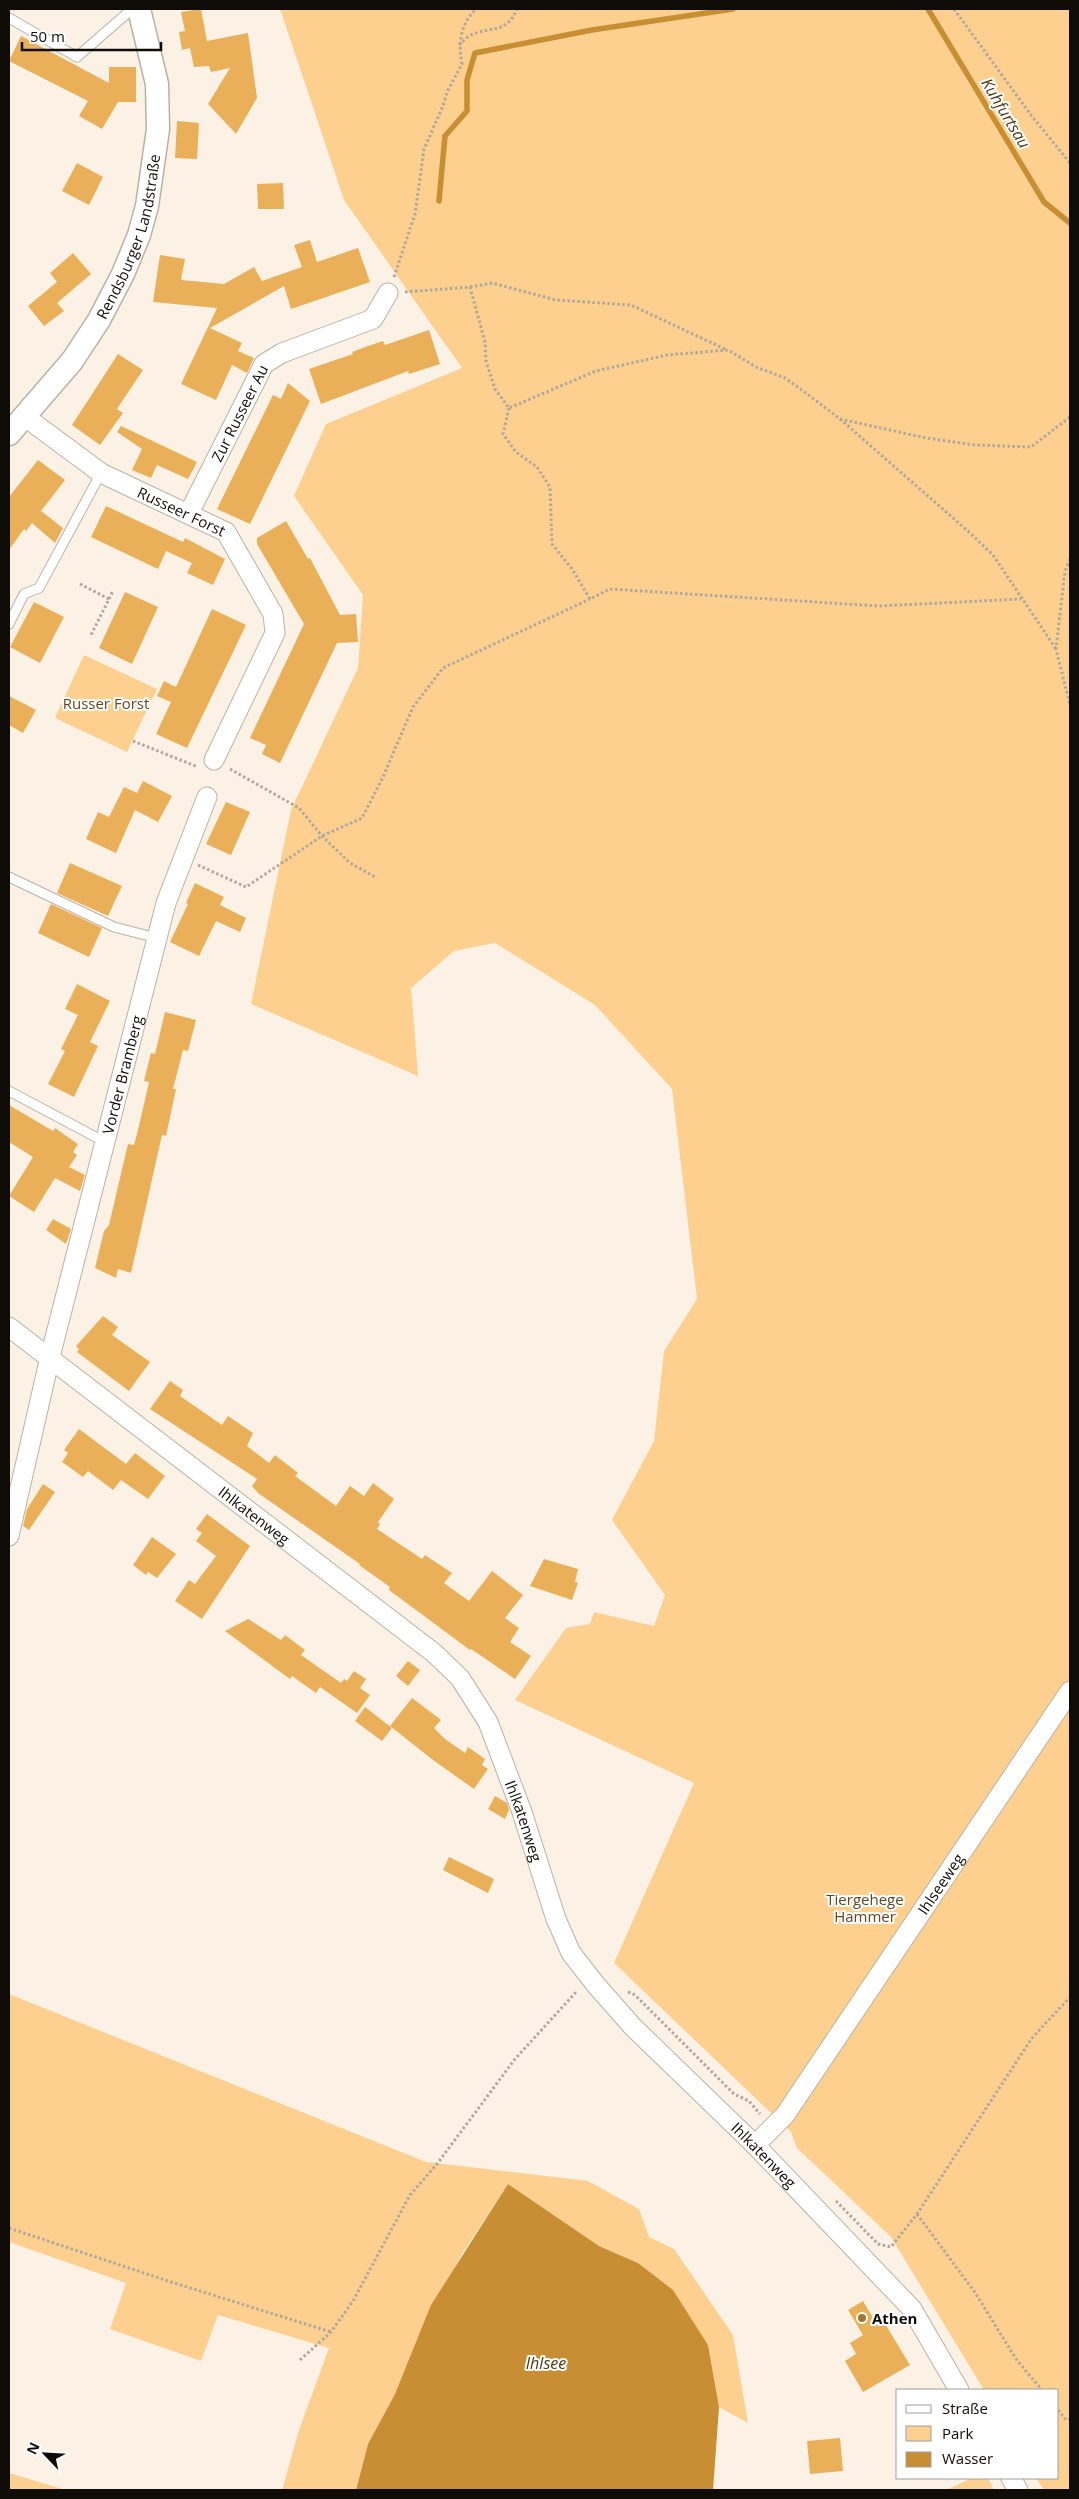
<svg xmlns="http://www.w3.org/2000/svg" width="1079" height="2499" font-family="'Open Sans',sans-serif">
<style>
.green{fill:#fdd090}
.water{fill:#c78e34}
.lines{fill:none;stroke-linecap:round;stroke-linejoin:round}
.stream{stroke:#c78e34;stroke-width:5.5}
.building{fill:#eab059}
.service-casing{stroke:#bab1a4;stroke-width:11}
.minor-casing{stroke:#bab1a4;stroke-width:21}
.tertiary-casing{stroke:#bab1a4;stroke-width:25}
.path{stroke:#b0a89e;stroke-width:3;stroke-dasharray:2.5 2.5;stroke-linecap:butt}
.service{stroke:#fff;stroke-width:9}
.minor{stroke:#fff;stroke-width:19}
.tertiary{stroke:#fff;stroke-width:22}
.poi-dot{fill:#a47529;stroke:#fff;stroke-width:2}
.labels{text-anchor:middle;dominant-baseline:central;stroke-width:4;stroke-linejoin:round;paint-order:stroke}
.street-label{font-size:15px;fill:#0f0c08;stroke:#fff}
.park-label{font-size:15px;fill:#604723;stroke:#fff}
.poi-label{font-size:15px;font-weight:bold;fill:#0f0c08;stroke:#fff;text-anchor:start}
.water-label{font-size:16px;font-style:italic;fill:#4e3611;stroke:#fff}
</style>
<rect width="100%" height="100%" fill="#fbf1e4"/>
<!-- green -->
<g class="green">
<path d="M280 9H1070V2490H1044L1036 2478H1058V2390H984L891 2237 797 2148 791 2132 614 1963 694 1783 515 1700 566 1628 590 1624 594 1612 654 1626 665 1595 612 1520 654 1441 664 1351 697 1299 672 1089 595 1005 495 943 454 951 411 988 418 1076 251 1004 291 810 358 668 363 595 294 496 326 424 462 368 344 200Z"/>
<path d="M84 655 157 689 127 752 55 718Z"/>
<path d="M9 1994 426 2162 588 2181 639 2209 649 2237 674 2249 733 2335 748 2423 719 2407 708 2345 638 2263 599 2246 508 2184 460 2257 395 2394 368 2444 356 2490H282L299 2430 329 2348 218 2315 201 2361 110 2329 126 2283 9 2242Z"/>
<path d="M9 2473 66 2490H9Z"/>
<path d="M972 2478H988L994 2490H946Z"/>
</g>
<!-- water -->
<path class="water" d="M508 2184 599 2246 638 2263 673 2290 708 2345 719 2407 713 2490H356L368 2444 395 2394 431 2305Z"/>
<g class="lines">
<!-- stream -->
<g class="stream">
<path d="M928 9 1044 202 1070 223"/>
<path d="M439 201 445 136 467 111V80L475 53 592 30 733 9"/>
</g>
</g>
<!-- building -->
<g class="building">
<path d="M201 9 207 41 248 33 257 98 236 134 208 104 230 68 211 72 209 66 194 67 190 48 182 50 179 32 185 31 181 12Z"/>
<path d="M21 36 109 83V67H136V102H118L102 129 79 116 88 101 9 61Z"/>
<path d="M177 121 199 123 197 159 175 158Z"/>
<path d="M77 163 103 177 89 205 62 191Z"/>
<path d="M283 183 284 209H258L257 184Z"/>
<path d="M310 240 317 262 358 248 370 282 291 309 284 286 210 328 242 343 238 351 254 358 247 373 232 365 216 400 181 384 217 308 153 302 160 255 185 259 181 280 224 284 254 267 262 281 302 267 294 245Z"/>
<path d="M73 253 91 274 57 303 64 311 44 326 28 306 57 282 50 273Z"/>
<path d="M429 330 440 364 409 374 408 371 321 404 309 369 353 354 352 352 368 346 383 341 385 345Z"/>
<path d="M118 354 143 370 117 409 123 413 100 445 72 425Z"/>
<path d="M288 383 310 401 250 524 217 509 273 395 281 399Z"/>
<path d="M121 426 197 462 188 479 157 465 151 478 132 470 142 449 117 432Z"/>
<path d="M38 460 65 480 41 511 63 528 55 543 32 523 26 531 24 529 9 550V497Z"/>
<path d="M106 506 183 542 185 538 225 559 213 585 187 573 192 563 166 551 158 569 91 537Z"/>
<path d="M286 521 308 559 310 558 340 615 356 614 358 642 337 643 280 763 262 754 266 745 250 738 304 624 257 544V538Z"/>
<path d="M125 592 158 607 132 664 99 648Z"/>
<path d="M34 602 64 617 40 663 10 647Z"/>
<path d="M212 609 246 625 187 748 156 734 171 702 157 696 164 681 176 687Z"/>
<path d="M9 696 36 710 23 733 9 725Z"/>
<path d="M143 781 172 796 158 822 135 810 116 853 86 839 98 812 109 817 124 787 137 793Z"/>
<path d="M226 802 250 812 231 855 206 844Z"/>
<path d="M70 863 122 886 108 916 57 893Z"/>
<path d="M195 883 224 897 220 905 246 918 240 932 216 921 199 956 170 942 188 904 186 903Z"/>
<path d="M51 904 102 928 89 957 38 933Z"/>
<path d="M77 984 110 1001 90 1042 98 1046 74 1097 48 1084 65 1051 61 1049 78 1015 65 1009Z"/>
<path d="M165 1012 196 1020 188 1051 183 1050 173 1089H176L166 1136 162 1135 131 1273 118 1269 116 1278 95 1268 104 1231 109 1225 128 1144 134 1145 138 1130 149 1082 144 1081 151 1053 155 1054Z"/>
<path d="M9 1105 53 1131 55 1128 78 1144 73 1152 77 1155 69 1167 85 1175 80 1191 55 1178 34 1212 9 1196 33 1157 9 1142Z"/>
<path d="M53 1219 71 1229 66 1244 46 1230Z"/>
<path d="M103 1316 118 1327 112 1335 150 1362 129 1391 77 1352 79 1349 76 1346Z"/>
<path d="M170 1381 183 1390 180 1396 222 1425 228 1416 253 1433 247 1446 269 1463 275 1455 298 1473 295 1476 336 1506 350 1486 364 1496 373 1483 394 1499 378 1522 380 1524 377 1529 422 1559 425 1555 452 1573 444 1583 469 1601 492 1571 523 1595 505 1618 519 1628 510 1642 531 1656 515 1679 471 1649 470 1650 389 1590 390 1587 359 1565 360 1564 258 1493 252 1486 257 1479 150 1409Z"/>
<path d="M79 1429 126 1464 135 1453 165 1476 148 1499 121 1480 113 1490 88 1471 83 1477 62 1462 68 1453 64 1450Z"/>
<path d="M43 1484 55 1492 29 1530 23 1526 27 1509Z"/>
<path d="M207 1514 250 1546 202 1619 175 1601 189 1580 195 1584 216 1556 196 1541 202 1533 196 1529Z"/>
<path d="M152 1537 176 1554 157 1578 148 1572 146 1575 133 1565Z"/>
<path d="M544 1559 578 1569 575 1582 578 1583 572 1600 530 1586Z"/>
<path d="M248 1619 281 1640 285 1635 305 1650 301 1655 341 1683 344 1679 347 1681 354 1671 366 1679 360 1688 370 1695 357 1713 320 1687 316 1693 292 1676 290 1679 225 1631Z"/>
<path d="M408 1661 420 1670 408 1686 396 1676Z"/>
<path d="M412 1698 441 1720 434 1728 445 1739 465 1753 468 1747 485 1759 482 1765 488 1769 474 1789 433 1760 390 1726Z"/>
<path d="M365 1707 392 1728 382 1741 355 1721Z"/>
<path d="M495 1796 507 1803 509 1810 505 1819 488 1809Z"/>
<path d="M449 1857 494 1879 488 1893 443 1870Z"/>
<path d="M863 2301 878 2326 884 2322 910 2365 863 2392 845 2361 856 2354 850 2343 863 2335 848 2310Z"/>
<path d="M840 2438 843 2471 810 2474 807 2441Z"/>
</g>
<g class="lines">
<!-- service casing -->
<g class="service-casing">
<g id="service">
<path d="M9 18 77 57 132 9"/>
<path d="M9 624 24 594 39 588 101 473"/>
<path d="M9 877 114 927 157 938"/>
<path d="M9 1091 105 1142"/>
</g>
</g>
<!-- minor casing -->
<g class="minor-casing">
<g id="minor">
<path id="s1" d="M24 416 101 473 226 532 273 614 275 633 214 760"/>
<path id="s2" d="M189 513 264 364 282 353 373 319 388 293"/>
<path id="s3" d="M9 1327 434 1653 460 1678 488 1722 522 1812 556 1919 571 1953 596 1985 633 2027 755 2145 912 2309 959 2390"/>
<path id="s4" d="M9 1536 50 1357 166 903 207 797"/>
<path id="s5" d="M755 2145 785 2115 1070 1691"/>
<path d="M1011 2478 1018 2490"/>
</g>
</g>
<!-- tertiary casing -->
<g class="tertiary-casing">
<g id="tertiary">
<path id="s6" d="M9 434 72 361 99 320 123 274 139 235 147 206 158 129 157 84 139 9"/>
</g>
</g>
<!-- path -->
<g class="path">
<path d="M954 9 1031 115 1070 163"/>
<path d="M459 45C462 42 467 37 471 35 491 26 507 34 517 9"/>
<path d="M394 277 415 214 424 149 443 106 447 92 462 64C458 43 460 25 476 9"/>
<path d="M470 287 492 283 556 300 631 305 727 350"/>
<path d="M405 292 470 287 485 342 486 361 495 389 509 408 596 371 667 355 728 350 756 367 785 378 806 393 840 419 969 532 993 555 1056 649"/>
<path d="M509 408 503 434 516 452 537 467 550 487 552 544 572 569 590 599 610 589 879 606 1021 599"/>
<path d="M840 419 926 438 975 445 1031 447 1070 417"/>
<path d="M1070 559 1065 571 1056 649 1070 705"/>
<path d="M80 584 109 599 90 637"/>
<path d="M109 599 113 591"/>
<path d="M133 741 198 767"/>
<path d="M230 769 299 808 322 836 350 863 377 878"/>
<path d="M198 865 246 887 322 836 362 818 383 777 413 707 443 668 590 599"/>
<path d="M628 1992 635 1995 734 2094 749 2101 760 2114"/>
<path d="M836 2201 878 2244 891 2247 917 2214 1032 2038 1070 1997"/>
<path d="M917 2214 976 2294 1016 2359 1042 2390"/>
<path d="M9 2228 168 2281 331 2332"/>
<path d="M300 2360 331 2332 353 2301 410 2195 437 2164 515 2059 577 1991"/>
<path d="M1058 2410 1066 2420 1070 2419"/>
</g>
<!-- service -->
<use href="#service" class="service"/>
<!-- minor -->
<use href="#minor" class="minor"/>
<!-- tertiary -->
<use href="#tertiary" class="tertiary"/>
</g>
<!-- markers -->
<circle class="poi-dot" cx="862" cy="2318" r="5"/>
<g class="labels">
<!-- street labels -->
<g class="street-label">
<text stroke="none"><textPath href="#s6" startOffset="235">Rendsburger Landstraße</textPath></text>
<text stroke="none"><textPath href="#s2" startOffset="112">Zur Russeer Au</textPath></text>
<text stroke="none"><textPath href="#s1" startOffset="185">Russeer Forst</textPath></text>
<text stroke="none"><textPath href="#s4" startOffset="475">Vorder Bramberg</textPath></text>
<text stroke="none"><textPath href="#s3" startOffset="309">Ihlkatenweg</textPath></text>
<text stroke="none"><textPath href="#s3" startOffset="729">Ihlkatenweg</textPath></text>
<text stroke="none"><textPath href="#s5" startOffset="321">Ihlseeweg</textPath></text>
<text stroke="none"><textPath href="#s3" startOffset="1149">Ihlkatenweg</textPath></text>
</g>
<!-- park labels -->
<g class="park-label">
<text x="106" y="703">Russer Forst</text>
<text x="865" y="1899">Tiergehege<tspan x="865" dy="17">Hammer</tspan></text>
</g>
<!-- poi labels -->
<g class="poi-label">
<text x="872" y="2318">Athen</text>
</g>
<!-- water labels -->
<g class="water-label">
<text transform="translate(1006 113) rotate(59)">Kuhfurtsau</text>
<text x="546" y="2363">Ihlsee</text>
</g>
</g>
<!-- border -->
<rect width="1079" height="2499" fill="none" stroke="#0f0c08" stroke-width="20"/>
<!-- legend -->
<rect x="896" y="2389" width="162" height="90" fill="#ffffff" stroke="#9f9e9c"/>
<rect x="906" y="2405" width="25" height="8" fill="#ffffff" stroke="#9f9e9c"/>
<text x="942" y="2414" font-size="15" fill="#0f0c08">Straße</text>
<rect x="906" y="2426" width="25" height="15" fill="#fdd090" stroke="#9f9e9c"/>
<text x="942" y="2439" font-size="15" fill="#0f0c08">Park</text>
<rect x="906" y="2452" width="25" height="15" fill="#c78e34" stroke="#9f9e9c"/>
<text x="942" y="2464" font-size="15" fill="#0f0c08">Wasser</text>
<!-- north arrow -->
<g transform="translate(45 2454) rotate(295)" stroke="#ffffff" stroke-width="4" paint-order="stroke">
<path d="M0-4L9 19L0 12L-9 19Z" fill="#0f0c08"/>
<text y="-8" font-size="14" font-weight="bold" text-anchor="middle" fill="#0f0c08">N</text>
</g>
<!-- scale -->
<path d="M22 42v8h139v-8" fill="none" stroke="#0f0c08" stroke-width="2.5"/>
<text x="30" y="42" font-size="15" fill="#0f0c08" stroke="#ffffff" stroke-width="4" paint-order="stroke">50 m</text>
</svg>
